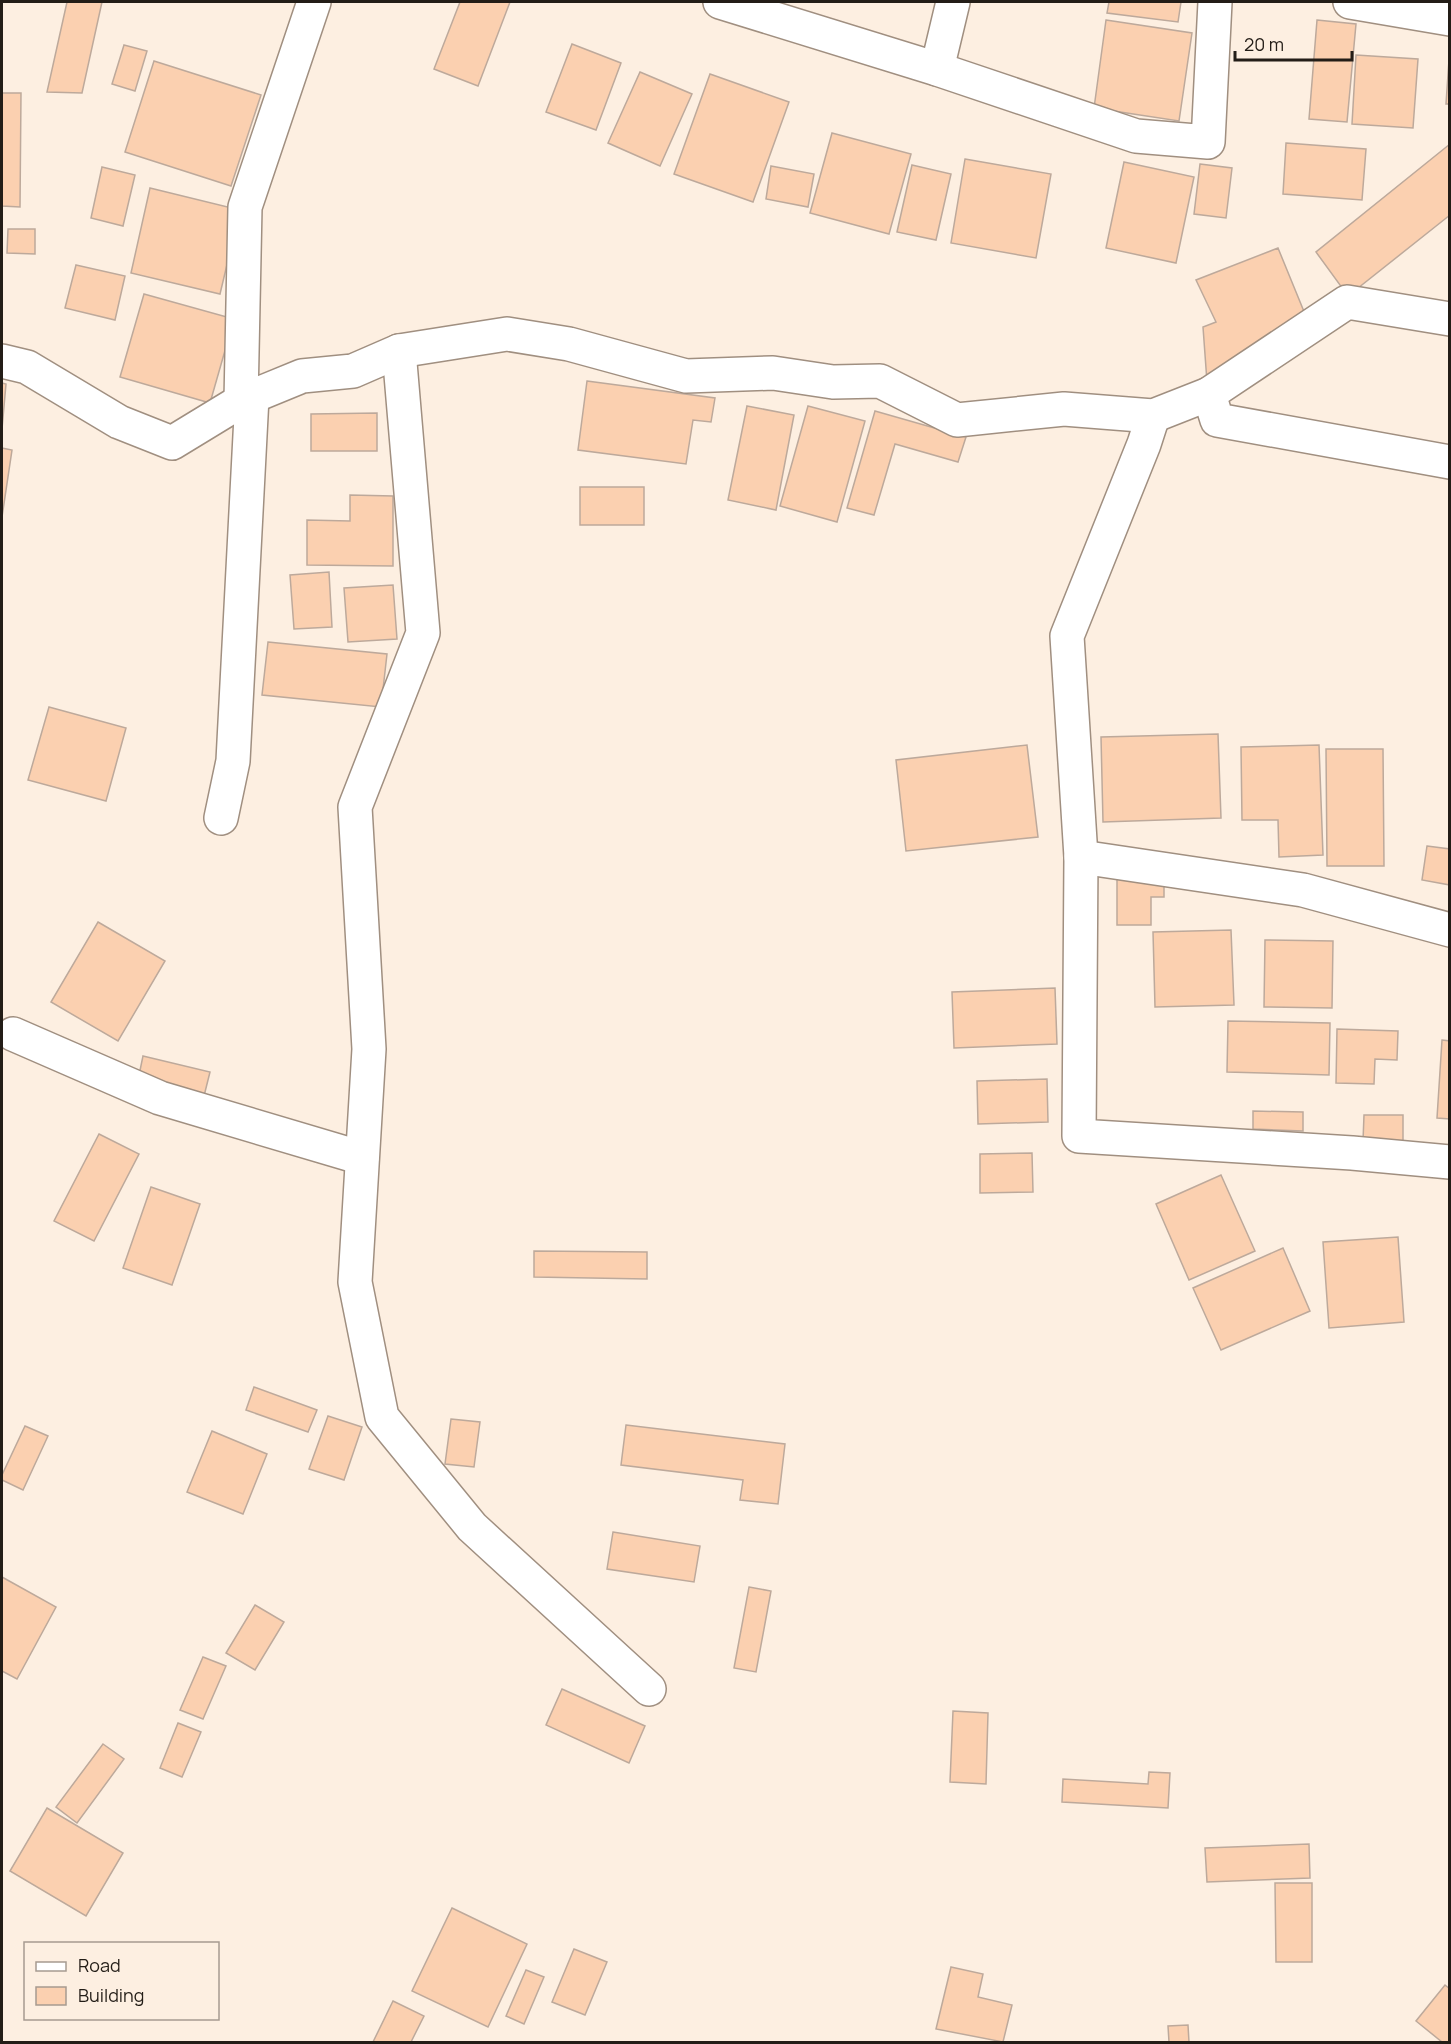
<svg xmlns="http://www.w3.org/2000/svg" width="1451" height="2044" font-family="Manrope,sans-serif">
<rect width="100%" height="100%" fill="#fdefe1"/>
<g fill="#fbd0b0" stroke="#bda99b" stroke-width="1.5">
<polygon points="67,2 102,2 82,93 47,92"/>
<polygon points="460,2 510,2 478,86 434,69"/>
<polygon points="1109,2 1181,2 1178,22 1107,13"/>
<polygon points="1106,20 1192,33 1179,121 1094,108"/>
<polygon points="1317,20 1356,24 1347,122 1309,119"/>
<polygon points="572,44 621,63 596,130 546,112"/>
<polygon points="124,45 147,51 135,91 112,84"/>
<polygon points="1450,45 1450,104 1446,104"/>
<polygon points="1356,55 1418,59 1413,128 1352,124"/>
<polygon points="154,61 261,95 231,186 125,152"/>
<polygon points="640,72 692,94 660,166 608,143"/>
<polygon points="710,74 789,102 753,202 674,174"/>
<polygon points="2,93 21,93 20,207 2,206"/>
<polygon points="832,133 911,154 889,234 810,213"/>
<polygon points="1286,143 1366,149 1362,200 1283,194"/>
<polygon points="1450,144 1450,215 1348,296 1316,252"/>
<polygon points="965,159 1051,174 1036,258 951,243"/>
<polygon points="1124,162 1194,177 1176,263 1106,248"/>
<polygon points="1200,164 1232,168 1226,218 1194,214"/>
<polygon points="912,165 951,174 936,240 897,232"/>
<polygon points="771,166 814,174 808,207 766,199"/>
<polygon points="102,167 135,175 123,226 91,218"/>
<polygon points="150,188 240,210 220,294 131,273"/>
<polygon points="8,229 35,229 35,254 7,253"/>
<polygon points="1278,248 1305,314 1207,382 1203,327 1216,322 1196,280"/>
<polygon points="76,265 125,276 115,320 65,308"/>
<polygon points="144,294 234,319 210,403 120,377"/>
<polygon points="587,381 715,398 711,422 693,420 686,464 578,450"/>
<polygon points="2,383 6,384 2,429"/>
<polygon points="747,406 794,415 776,510 728,500"/>
<polygon points="808,406 865,421 837,522 780,506"/>
<polygon points="875,411 966,437 958,462 895,444 874,515 847,508"/>
<polygon points="377,413 377,451 311,451 311,414"/>
<polygon points="2,448 12,450 2,517"/>
<rect x="580" y="487" width="64" height="38"/>
<polygon points="350,495 393,496 393,566 307,565 307,520 350,521"/>
<polygon points="329,572 332,627 294,629 290,575"/>
<polygon points="393,585 397,639 348,642 344,588"/>
<polygon points="268,642 387,654 381,707 262,695"/>
<polygon points="49,707 126,728 106,801 28,780"/>
<polygon points="1218,734 1221,818 1103,822 1101,737"/>
<polygon points="1027,745 1038,837 906,851 896,760"/>
<polygon points="1319,745 1323,855 1279,857 1278,820 1242,820 1241,747"/>
<polygon points="1326,749 1383,749 1384,866 1327,866"/>
<polygon points="1427,846 1450,849 1450,885 1422,880"/>
<polygon points="1117,879 1164,879 1164,897 1151,897 1151,925 1117,925"/>
<polygon points="98,922 165,961 118,1041 51,1002"/>
<polygon points="1231,930 1234,1005 1155,1007 1153,932"/>
<polygon points="1265,940 1333,941 1332,1008 1264,1007"/>
<polygon points="1055,988 1057,1044 954,1048 952,992"/>
<polygon points="1228,1021 1330,1023 1329,1075 1227,1072"/>
<polygon points="1337,1029 1398,1031 1397,1060 1375,1059 1374,1084 1336,1083"/>
<polygon points="1442,1040 1450,1041 1450,1119 1437,1118"/>
<polygon points="143,1056 210,1072 204,1096 138,1080"/>
<polygon points="1047,1079 1048,1122 978,1124 977,1081"/>
<polygon points="1253,1111 1303,1112 1303,1131 1253,1129"/>
<polygon points="1364,1115 1403,1115 1403,1142 1363,1141"/>
<polygon points="99,1134 139,1154 94,1241 54,1221"/>
<polygon points="1032,1153 1033,1192 980,1193 980,1154"/>
<polygon points="1221,1175 1255,1251 1189,1280 1156,1204"/>
<polygon points="151,1187 200,1204 172,1285 123,1268"/>
<polygon points="1398,1237 1404,1322 1329,1328 1323,1242"/>
<polygon points="1283,1248 1310,1311 1221,1350 1193,1288"/>
<polygon points="534,1251 647,1252 647,1279 534,1277"/>
<polygon points="254,1387 317,1410 308,1432 246,1410"/>
<polygon points="328,1416 362,1427 344,1480 309,1469"/>
<polygon points="451,1419 480,1422 474,1467 445,1464"/>
<polygon points="626,1425 785,1444 778,1504 740,1500 743,1480 621,1465"/>
<polygon points="25,1426 48,1436 23,1490 2,1480 2,1475"/>
<polygon points="212,1431 267,1454 243,1514 187,1492"/>
<polygon points="613,1532 700,1546 694,1582 607,1569"/>
<polygon points="2,1577 56,1607 17,1679 2,1671"/>
<polygon points="749,1587 771,1591 756,1672 734,1668"/>
<polygon points="255,1605 284,1622 255,1670 226,1653"/>
<polygon points="203,1657 226,1666 203,1719 180,1710"/>
<polygon points="562,1689 645,1726 629,1763 546,1725"/>
<polygon points="953,1711 988,1713 986,1784 950,1782"/>
<polygon points="178,1723 201,1732 182,1777 160,1768"/>
<polygon points="103,1744 124,1759 77,1823 56,1807"/>
<polygon points="1149,1772 1170,1773 1168,1808 1062,1802 1063,1779 1148,1784"/>
<polygon points="47,1808 123,1853 86,1916 10,1871"/>
<polygon points="1309,1844 1310,1878 1207,1882 1205,1848"/>
<polygon points="1275,1883 1312,1883 1312,1962 1276,1962"/>
<polygon points="452,1908 527,1944 488,2027 412,1991"/>
<polygon points="574,1949 607,1962 585,2015 552,2002"/>
<polygon points="951,1967 983,1974 978,1997 1012,2005 1003,2042 936,2029"/>
<polygon points="526,1970 544,1977 524,2024 506,2016"/>
<polygon points="1445,1985 1450,1989 1450,2042 1442,2042 1416,2021"/>
<polygon points="393,2001 424,2016 411,2042 373,2042"/>
<polygon points="1188,2025 1189,2042 1169,2042 1168,2026"/>
</g>
<g fill="none" stroke-linecap="round" stroke-linejoin="round">
<g stroke="#a08f80" stroke-width="36">
<g id="street">
<polyline points="720,2 937,69 1136,136 1208,142 1215,2"/>
<polyline points="1350,2 1450,19"/>
<polyline points="937,69 953,2"/>
<polyline points="399,351 423,633 355,807 369,1049 355,1282 382,1417 472,1527 649,1689"/>
<polyline points="2,361 27,367 119,422 172,443 241,401 302,376 353,371 399,351 507,334 569,344 686,376 773,373 833,382 880,381 957,420 1064,409 1153,416 1209,394 1347,302 1450,319"/>
<polyline points="1209,394 1217,420 1450,462"/>
<polyline points="241,401 245,207 314,2"/>
<polyline points="1153,416 1144,444 1067,636 1081,857 1079,1136 1352,1153 1450,1162"/>
<polyline points="221,818 233,761 252,397"/>
<polyline points="1081,857 1303,890 1450,930"/>
<polyline points="13,1034 160,1098 362,1158"/>
</g>
</g>
<use href="#street" stroke="#fff" stroke-width="33"/>
</g>
<rect width="1451" height="2044" fill="none" stroke="#231d17" stroke-width="6"/>
<rect x="24" y="1942" width="195" height="78" fill="#fdefe1" stroke="#a69b90" stroke-width="1.5"/>
<rect x="36" y="1962" width="30" height="9" fill="#ffffff" stroke="#a69b90" stroke-width="1.5"/>
<text x="78" y="1972" font-size="18" fill="#231d17">Road</text>
<rect x="36" y="1987" width="30" height="18" fill="#fbd0b0" stroke="#a69b90" stroke-width="1.5"/>
<text x="78" y="2002" font-size="18" fill="#231d17">Building</text>
<path d="M1235 51v9h117v-9" fill="none" stroke="#231d17" stroke-width="3"/>
<text x="1244" y="51" font-size="18" fill="#231d17" stroke="#fdefe1" stroke-width="4.5" paint-order="stroke">20 m</text>
</svg>
